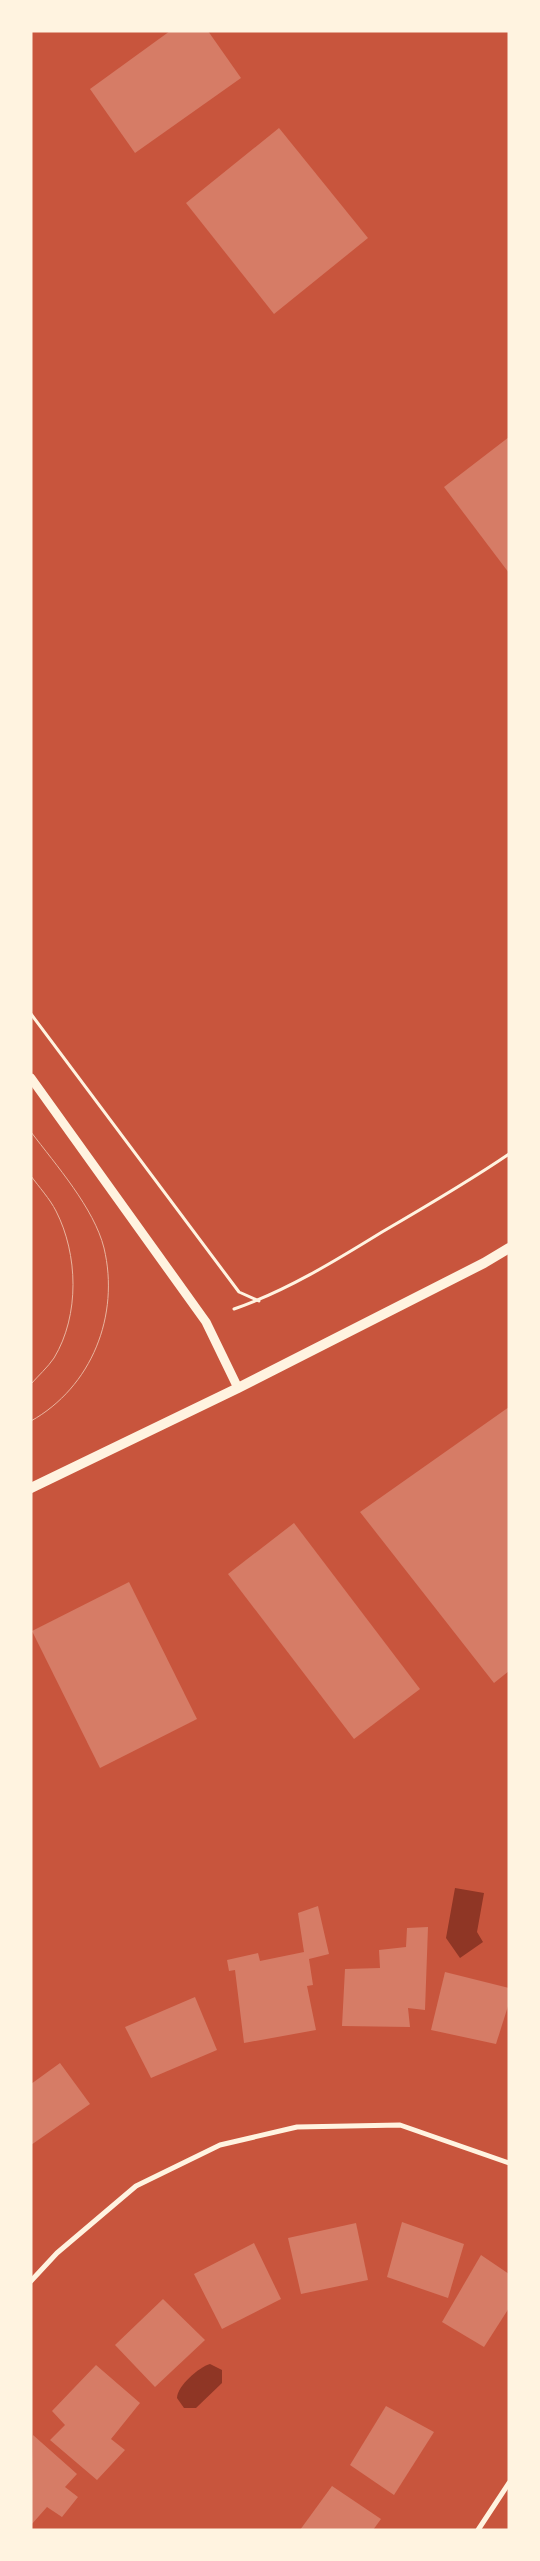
<svg xmlns="http://www.w3.org/2000/svg" width="540" height="2561" font-family="Jost,sans-serif">
<rect width="100%" height="100%" fill="#c8553d"/>
<g fill="#8f3625">
<polygon points="455,1888 484,1893 477,1932 483,1942 460,1958 446,1938"/>
<path d="M210 2364 222 2370V2383L196 2408H184L177 2398C177 2386 199 2367 210 2364Z"/>
</g>
<g fill="#d67c66">
<polygon points="170,31 208,31 241,78 135,153 90,89"/>
<polygon points="279,128 368,238 274,314 186,203"/>
<polygon points="509,437 509,573 444,487"/>
<polygon points="509,1407 509,1671 494,1683 360,1512"/>
<polygon points="294,1523 420,1689 354,1739 228,1574"/>
<polygon points="129,1582 197,1719 100,1768 32,1631"/>
<polygon points="318,1906 329,1954 309,1959 313,1985 307,1986 316,2030 244,2043 235,1970 229,1971 227,1960 258,1953 260,1961 304,1952 298,1913"/>
<polygon points="428,1927 425,2010 408,2008 410,2027 342,2026 345,1969 380,1968 379,1950 406,1947 407,1928"/>
<polygon points="445,1972 509,1988 509,2003 496,2044 431,2030"/>
<polygon points="195,1997 217,2050 151,2078 125,2027"/>
<polygon points="60,2063 90,2104 31,2145 31,2084"/>
<polygon points="402,2222 464,2244 448,2298 387,2277"/>
<polygon points="356,2223 368,2280 301,2294 288,2238"/>
<polygon points="254,2243 281,2299 222,2329 194,2274"/>
<polygon points="481,2255 509,2274 509,2308 484,2347 442,2322"/>
<polygon points="163,2299 205,2340 155,2387 115,2345"/>
<polygon points="96,2365 140,2403 111,2439 125,2450 97,2480 50,2440 65,2425 52,2411"/>
<polygon points="386,2406 434,2432 394,2495 350,2465"/>
<polygon points="33,2435 77,2474 65,2487 78,2497 62,2517 47,2507 31,2525"/>
<polygon points="332,2486 381,2519 373,2530 300,2530"/>
</g>
<g fill="none" stroke-linecap="round" stroke-linejoin="round">
<g stroke="#fff3e0" stroke-width="3">
<polyline points="31,1014 239,1292 259,1301"/>
<path d="M234 1309C286 1291 335 1261 382 1232 425 1207 468 1182 509 1154"/>
</g>
<g stroke="#fff3e0" stroke-width="5">
<polyline points="31,2281 57,2253 136,2186 220,2145 297,2127 400,2125 509,2163"/>
<polyline points="478,2530 509,2483"/>
</g>
<polyline stroke="#fff3e0" stroke-width="9" points="31,1078 206,1322 238,1388"/>
<polyline stroke="#fff3e0" stroke-width="10" points="31,1488 238,1388 484,1263 509,1248"/>
<g stroke="#e9b49f" stroke-width="1">
<path d="M31 1132C56 1165 94 1208 104 1248 120 1315 92 1387 31 1421"/>
<path d="M31 1176C39 1187 50 1199 56 1211 78 1254 80 1315 54 1358 48 1367 38 1376 31 1384"/>
</g>
</g>
<rect width="540" height="2561" fill="none" stroke="#fff3e0" stroke-width="65"/>
</svg>
